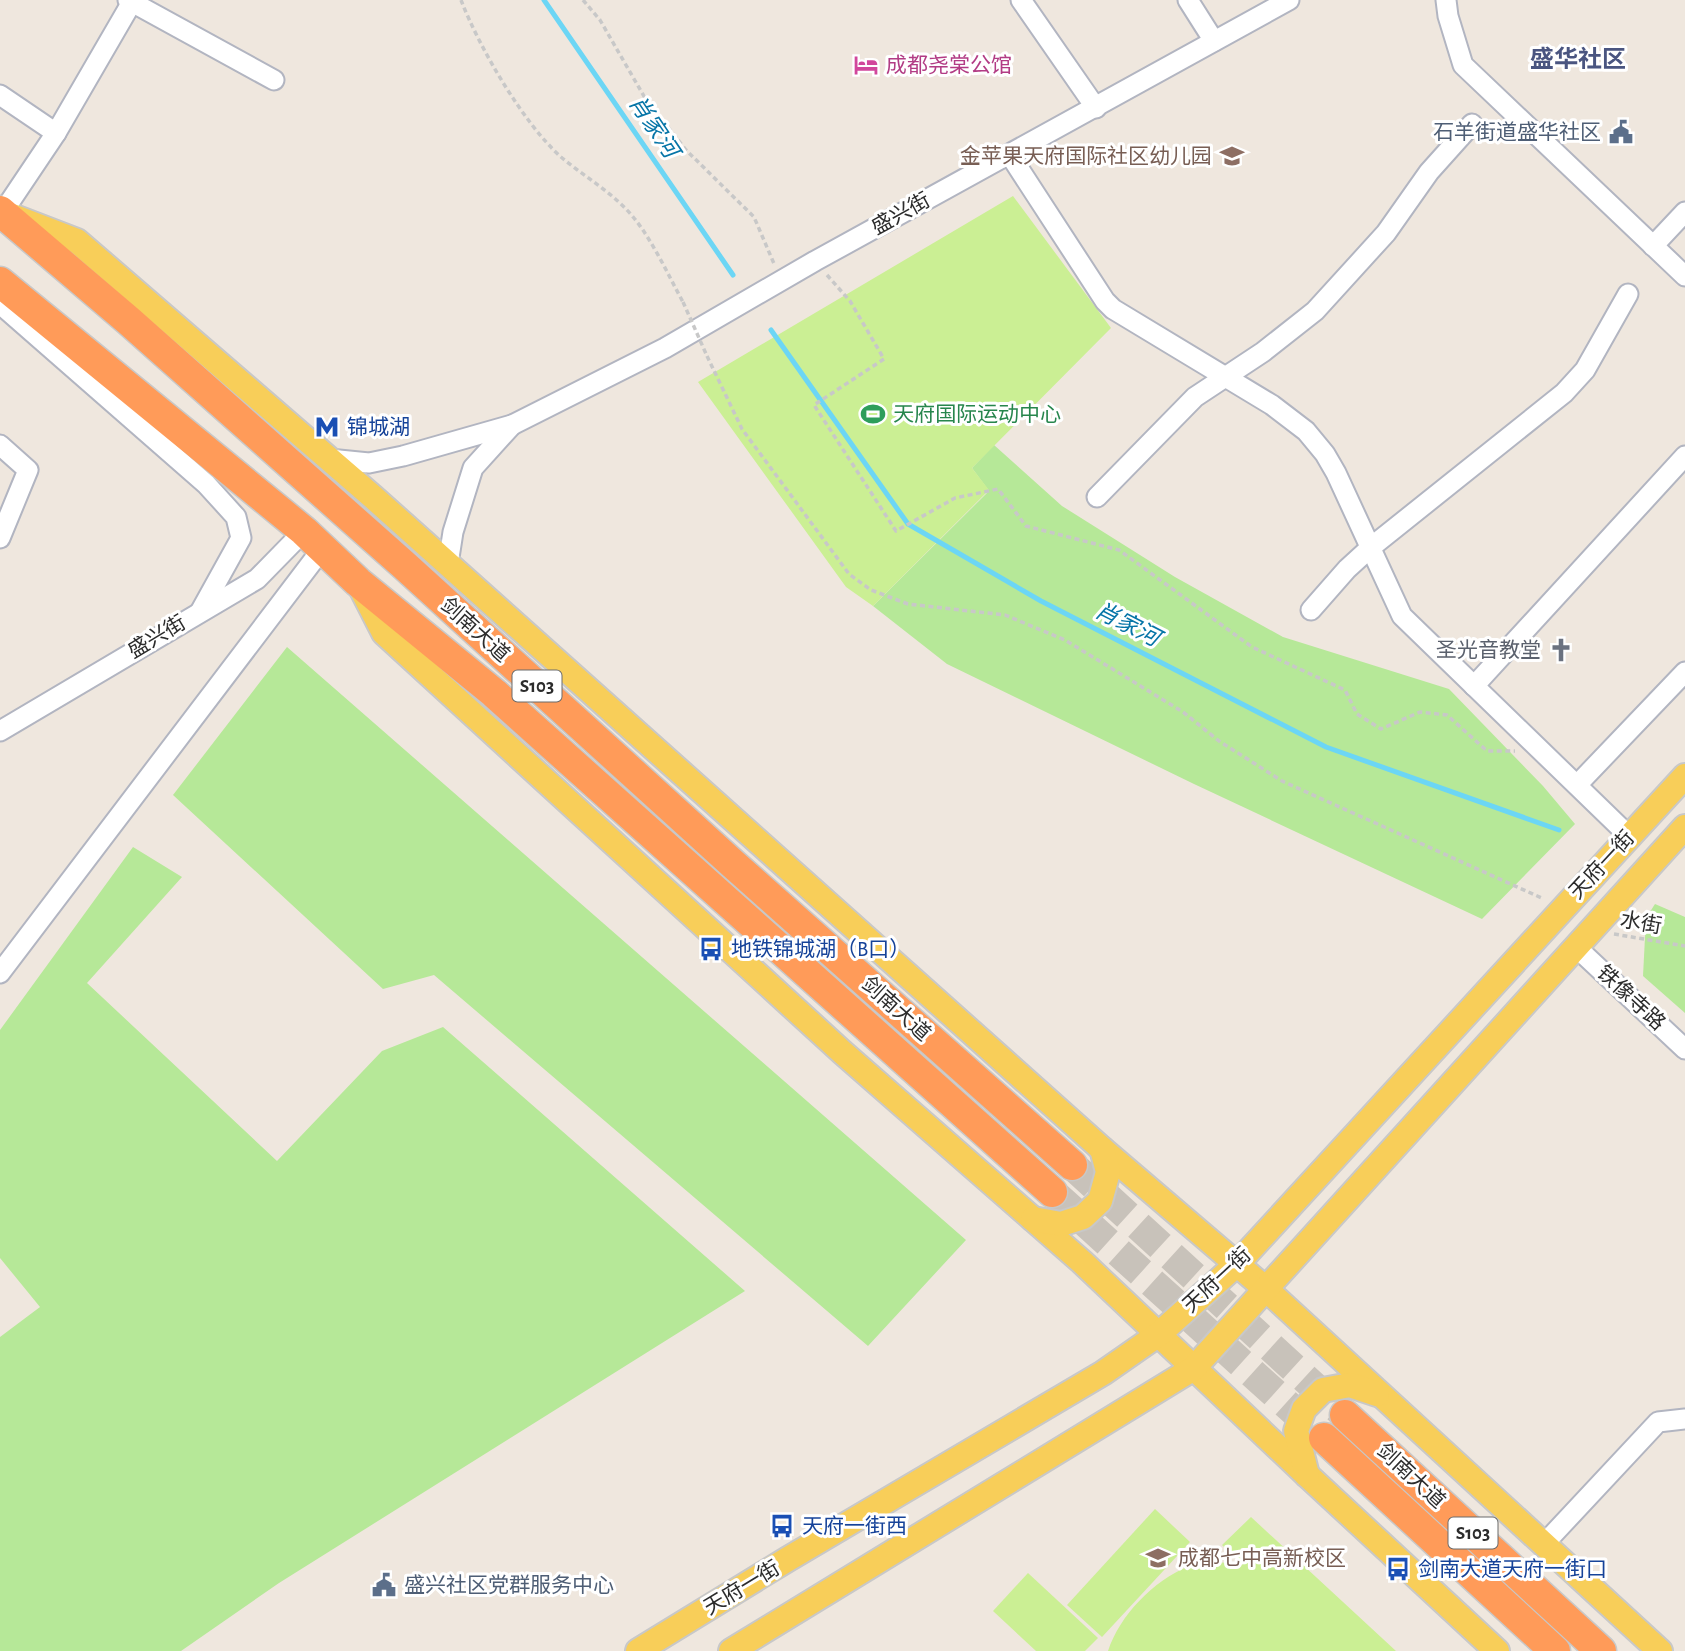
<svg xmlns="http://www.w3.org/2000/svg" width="1685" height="1651" font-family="'Alegreya Sans','Noto Sans SC',sans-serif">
<rect width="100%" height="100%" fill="#efe7de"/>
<g fill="#b6e898">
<polygon points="994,445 1062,506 1175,577 1283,637 1449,689 1543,786 1575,824 1482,919 1194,784 947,664 873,606 989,491 972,468"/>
<polygon points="287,647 966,1240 868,1346 434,975 383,989 173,795"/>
<polygon points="133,847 182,877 87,983 277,1161 382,1051 443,1027 745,1291 279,1583 181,1651 0,1651 0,1337 40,1307 0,1258 0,1030"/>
<polygon points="1655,904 1685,917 1685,1013 1643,976 1646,918"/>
</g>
<g fill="#cbef94">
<polygon points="1013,196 1111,328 972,468 989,490 873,606 846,587 698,382"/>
<polygon points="1155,1509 1190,1542 1102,1637 1067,1605"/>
<path d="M1251 1517 1396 1651H1108C1120 1615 1153 1581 1189 1566 1206 1559 1225 1563 1243 1565L1222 1545Z"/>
<polygon points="1028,1573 1098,1638 1085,1651 1036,1651 993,1611"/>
</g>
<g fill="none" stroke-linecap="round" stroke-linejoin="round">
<g stroke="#6cd6f5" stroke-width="5">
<polyline points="544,0 733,275"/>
<polyline points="771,330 908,524 1041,601 1326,747 1559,830"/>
</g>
<g stroke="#c8c2ba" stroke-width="30" stroke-dasharray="30 15" stroke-linecap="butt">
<polyline points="1072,1165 1345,1415"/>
<polyline points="1052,1192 1324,1438"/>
</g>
<g stroke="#b2b5c1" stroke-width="23">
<g id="minor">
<polyline points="128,0 274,80"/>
<polyline points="1021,0 1096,108"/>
<polyline points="1188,0 1214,41"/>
<polyline points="1446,0 1448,16 1463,65 1685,276"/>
<polyline points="0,95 56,133"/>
<polyline points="1010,155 1105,301 1113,309 1272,405 1306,431 1325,454 1336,473 1402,616 1629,836"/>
<polyline points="3,212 56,133 132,2"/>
<polyline points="1653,246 1685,212"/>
<polyline points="0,304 206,484 236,517 241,538 200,612"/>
<polyline points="0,445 28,470 0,538"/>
<polyline points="329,459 369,463 403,456 512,425 665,348 815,261 1289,0"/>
<polyline points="1097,497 1195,397 1263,352 1315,311 1386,233 1429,172 1472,124"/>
<polyline points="448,564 453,532 473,468 512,425"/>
<polyline points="1311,610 1347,569 1370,548 1564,393 1585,370 1628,294"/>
<polyline points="1474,686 1685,456"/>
<polyline points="0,731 257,579 304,531"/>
<polyline points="1577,785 1685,672"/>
<polyline points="1576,947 1685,1049"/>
<polyline points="0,973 322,549"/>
<polyline points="1544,1544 1658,1422 1685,1419"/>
</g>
</g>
<g stroke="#c8c8c8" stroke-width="28">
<g id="major">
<polyline points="12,216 77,241 373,497 1102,1149 1267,1290 1660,1651"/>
<polyline points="360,586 384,633 842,1052 1082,1262 1307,1475 1497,1651"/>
<polyline points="1033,1219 1061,1224 1083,1217 1100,1201 1108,1172 1102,1149"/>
<polyline points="1307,1475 1296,1431 1304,1409 1323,1390 1350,1385 1377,1394"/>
<polyline points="638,1651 788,1559 1103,1373 1159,1334 1237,1264 1685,776"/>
<polyline points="731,1651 1194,1368 1685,827"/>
</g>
</g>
<g stroke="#c8c8c8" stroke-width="33">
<g id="highway">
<polyline points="0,211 129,321 405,566 733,864 1072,1165"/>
<polyline points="0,282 304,531 358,582 494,693 1052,1192"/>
<polyline points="1345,1415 1601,1651"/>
<polyline points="1324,1438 1555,1651"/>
</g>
</g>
<g stroke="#c8c8c8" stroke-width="3.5" stroke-dasharray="5 3.5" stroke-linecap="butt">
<path d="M461 0C479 47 523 123 561 157 581 174 605 188 624 207 648 230 667 273 683 302"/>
<polyline points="583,0 600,20 645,98 686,150 754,217 775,266"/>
<polyline points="827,275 850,301 884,359 814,405 896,531 955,498 998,489 1026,526 1119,550 1252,647 1345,690 1357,714 1381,729 1420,712 1447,715 1487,751 1515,751"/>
<polyline points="707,356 742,429 849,574 871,590 908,604 1005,615 1065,640 1183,712 1219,741 1282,781 1544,899"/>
<polyline points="1614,934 1685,946"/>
</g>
<use href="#minor" stroke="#fff" stroke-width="19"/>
<use href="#major" stroke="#f8ce59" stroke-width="24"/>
<use href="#highway" stroke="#ff9b59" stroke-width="30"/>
<polyline stroke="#c8c8c8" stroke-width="3.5" stroke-dasharray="5 3.5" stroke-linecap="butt" points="683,302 707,356"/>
</g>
<defs>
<g id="hotel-bare" transform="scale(1.89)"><path d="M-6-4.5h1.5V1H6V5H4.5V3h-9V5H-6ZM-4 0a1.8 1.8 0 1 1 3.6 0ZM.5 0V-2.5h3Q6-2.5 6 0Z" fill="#d1479c" stroke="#fff" stroke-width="2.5" paint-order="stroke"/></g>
<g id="civic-bare" transform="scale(1.89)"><path d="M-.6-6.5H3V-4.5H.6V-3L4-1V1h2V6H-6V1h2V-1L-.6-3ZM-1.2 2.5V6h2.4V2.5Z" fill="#5c6f8a" stroke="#fff" stroke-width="2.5" paint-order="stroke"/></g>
<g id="school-bare" transform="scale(1.89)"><path d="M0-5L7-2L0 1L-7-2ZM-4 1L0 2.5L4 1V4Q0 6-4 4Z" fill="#8d6e63" stroke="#fff" stroke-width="2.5" paint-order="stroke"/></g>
<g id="stadium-bare" transform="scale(1.89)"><path d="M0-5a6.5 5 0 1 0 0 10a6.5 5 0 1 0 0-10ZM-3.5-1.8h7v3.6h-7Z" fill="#2e9e5b" stroke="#fff" stroke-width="2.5" paint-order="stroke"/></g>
<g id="metro-bare" transform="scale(1.89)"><path d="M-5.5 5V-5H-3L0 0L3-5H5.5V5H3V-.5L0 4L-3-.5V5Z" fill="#1a4fb4" stroke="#fff" stroke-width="2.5" paint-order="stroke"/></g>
<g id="church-bare" transform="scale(1.89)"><path d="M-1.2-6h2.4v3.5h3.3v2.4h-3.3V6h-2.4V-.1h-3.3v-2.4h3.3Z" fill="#6b7280" stroke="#fff" stroke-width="2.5" paint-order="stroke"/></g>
<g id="bus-bare" transform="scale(1.89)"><path d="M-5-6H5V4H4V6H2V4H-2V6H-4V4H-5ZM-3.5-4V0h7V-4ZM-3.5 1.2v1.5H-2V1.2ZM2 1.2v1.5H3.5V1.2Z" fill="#1a4fb4" stroke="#fff" stroke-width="2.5" paint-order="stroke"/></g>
</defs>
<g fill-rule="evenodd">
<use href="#hotel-bare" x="866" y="65"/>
<use href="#civic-bare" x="1621" y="132"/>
<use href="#school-bare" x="1232" y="156"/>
<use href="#stadium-bare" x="873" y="414"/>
<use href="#metro-bare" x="327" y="427"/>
<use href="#church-bare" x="1561" y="650"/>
<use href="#bus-bare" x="711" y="949"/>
<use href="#bus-bare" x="782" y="1526"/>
<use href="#school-bare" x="1158" y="1558"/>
<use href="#bus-bare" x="1398" y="1569"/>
<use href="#civic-bare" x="384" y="1585"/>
</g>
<g text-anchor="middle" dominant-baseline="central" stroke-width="6" stroke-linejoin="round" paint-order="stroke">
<g fill="#fff" stroke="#6b6b6b" stroke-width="2">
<rect x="512.5" y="670.5" width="49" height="31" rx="5"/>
<rect x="1448.5" y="1517.5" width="49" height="31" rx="5"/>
</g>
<g font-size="19" font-weight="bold" fill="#2c2c2c">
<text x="537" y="686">S103</text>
<text x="1473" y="1533">S103</text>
</g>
<g font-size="21" fill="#b23c85" stroke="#fff" text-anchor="start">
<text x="886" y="65">成都尧棠公馆</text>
</g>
<g font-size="21" fill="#4e5e75" stroke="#fff" text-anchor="end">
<text x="1601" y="132">石羊街道盛华社区</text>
<text x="404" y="1585" text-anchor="start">盛兴社区党群服务中心</text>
</g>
<g font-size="21" fill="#785e54" stroke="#fff" text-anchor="end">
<text x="1212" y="156">金苹果天府国际社区幼儿园</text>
<text x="1178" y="1558" text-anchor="start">成都七中高新校区</text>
</g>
<g font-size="21" fill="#2c2c2c" stroke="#fff">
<text transform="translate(901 214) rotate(-29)">盛兴街</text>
<text transform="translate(475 630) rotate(42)">剑南大道</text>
<text transform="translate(157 637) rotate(-31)">盛兴街</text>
<text transform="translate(1602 865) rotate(-47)">天府一街</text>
<text transform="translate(1641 923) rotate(10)">水街</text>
<text transform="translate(1631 998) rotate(43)">铁像寺路</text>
<text transform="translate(896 1009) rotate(42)">剑南大道</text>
<text transform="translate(1217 1280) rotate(-43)">天府一街</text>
<text transform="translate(1411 1476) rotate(43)">剑南大道</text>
<text transform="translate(742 1588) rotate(-31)">天府一街</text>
</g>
<g font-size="21" fill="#27864d" stroke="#fff" text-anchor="start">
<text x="893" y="414">天府国际运动中心</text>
</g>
<g font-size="21" fill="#164399" stroke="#fff" text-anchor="start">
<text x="347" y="427">锦城湖</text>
<text x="731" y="949">地铁锦城湖（B口）</text>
<text x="802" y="1526">天府一街西</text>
<text x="1418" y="1569">剑南大道天府一街口</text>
</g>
<g font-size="21" fill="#5b616d" stroke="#fff" text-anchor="end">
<text x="1541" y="650">圣光音教堂</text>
</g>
<g font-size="23" font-style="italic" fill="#0675a7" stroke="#fff">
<text transform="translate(653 127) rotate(56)">肖家河</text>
<text transform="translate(1127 625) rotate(27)">肖家河</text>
</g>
<g font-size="24" font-weight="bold" fill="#4a5580" stroke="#fff">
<text x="1578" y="60">盛华社区</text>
</g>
</g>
</svg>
